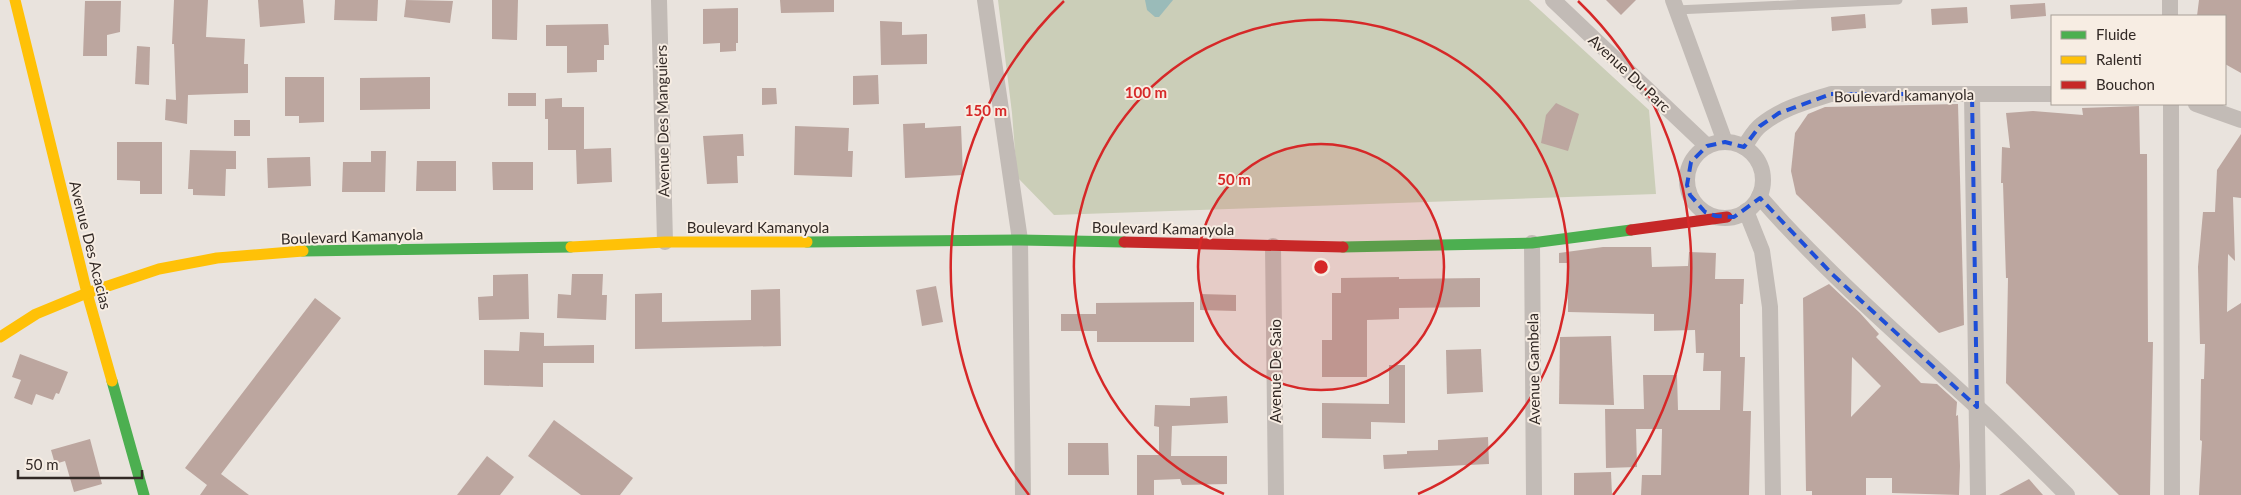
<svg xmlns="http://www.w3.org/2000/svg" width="2241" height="495" font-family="Lato,sans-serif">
<rect width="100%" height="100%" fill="#e9e3dd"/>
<polygon fill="#cbceb8" points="998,0 1529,0 1649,110 1656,194 1054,215 1017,177 1012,113"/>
<polygon fill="#9abbb9" points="1145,0 1173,0 1159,17 1155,17 1147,10"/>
<g fill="#bca69f" fill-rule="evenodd">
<polygon points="174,0 208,0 206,37 245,39 244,64 248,64 248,93 188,95 187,124 165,120 166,99 176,100 174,44 172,44"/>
<polygon points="258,0 303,0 305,23 260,27"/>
<polygon points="335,0 378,0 377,21 334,20"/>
<polygon points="406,0 453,1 450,23 404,17"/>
<polygon points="492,0 518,0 517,40 492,39"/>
<polygon points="780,0 834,0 834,12 781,13"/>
<polygon points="1606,0 1636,0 1621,15"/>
<polygon points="2199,0 2241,0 2241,73 2225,64 2225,16 2197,16"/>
<polygon points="85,1 121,1 120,32 107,35 107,56 83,56"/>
<polygon points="2045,3 2046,16 2011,19 2010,5"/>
<polygon points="1967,7 1968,23 1932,25 1931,9"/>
<polygon points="738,8 738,43 736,43 736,51 720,52 720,43 703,44 703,9"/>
<polygon points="1865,14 1866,28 1832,31 1831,17"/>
<polygon points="880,21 902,22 902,35 927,34 927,64 881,65"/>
<polygon points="608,24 609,45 604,45 604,60 597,60 597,72 567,73 567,46 546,46 546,25"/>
<polygon points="137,46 150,47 149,85 135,84"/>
<polygon points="878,75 879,104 853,105 853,76"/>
<polygon points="285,77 324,77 324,122 299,123 299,116 285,116"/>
<polygon points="430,77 430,109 360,110 360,78"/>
<polygon points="762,88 776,88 777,104 762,105"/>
<rect x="508" y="93" width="28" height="13"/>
<polygon points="562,98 562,107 584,107 584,149 611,148 612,182 577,184 576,150 548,150 548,119 545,119 545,99"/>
<polygon points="1556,103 1579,114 1568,151 1541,143 1546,115"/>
<polygon points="1958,104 1964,325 1939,333 1796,194 1791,171 1795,133 1808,114 1825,107"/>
<polygon points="2139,106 2140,154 2147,154 2148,342 2153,342 2150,495 2119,495 2006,383 2008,278 2006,278 2003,183 2001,183 2002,147 2010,148 2006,113 2033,111 2083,115 2082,108"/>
<rect x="234" y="120" width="16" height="16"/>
<polygon points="925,123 925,128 961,126 963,175 905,178 903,124"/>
<polygon points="795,126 849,128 848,151 853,151 852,177 794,175"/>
<polygon points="743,134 744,156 737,156 738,183 707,184 703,136"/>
<polygon points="2241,134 2241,198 2233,197 2235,261 2228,254 2227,312 2241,303 2241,495 2199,495 2202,441 2200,440 2201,379 2204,379 2205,344 2200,344 2198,267 2203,212 2215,212 2217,170"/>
<polygon points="117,142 162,142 162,194 140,194 140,181 117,180"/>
<polygon points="190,150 236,151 236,169 226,169 225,196 193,195 193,189 188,189"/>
<polygon points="371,151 386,151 385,192 342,192 343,162 371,162"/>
<polygon points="310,157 311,186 268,188 267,158"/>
<polygon points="417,161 456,161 456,191 416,191"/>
<polygon points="492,162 533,162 533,190 493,190"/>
<polygon points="1603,247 1651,247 1652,267 1688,266 1689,252 1716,253 1715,279 1744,279 1743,304 1740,304 1740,357 1745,357 1743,411 1751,411 1749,495 1641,495 1642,475 1661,475 1662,429 1636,429 1637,467 1606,468 1605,409 1644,409 1643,375 1677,375 1678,410 1720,410 1721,371 1703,371 1704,353 1696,353 1695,330 1654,331 1654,314 1568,312 1568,263 1559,263 1559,253"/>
<polygon points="528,274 529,319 479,320 478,297 493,296 493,275"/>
<polygon points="572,274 603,274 602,295 607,295 606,320 557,318 558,294 571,295"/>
<polygon points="1399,277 1399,279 1480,278 1480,307 1399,308 1399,319 1367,320 1367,377 1322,377 1322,340 1332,340 1332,293 1341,293 1341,278"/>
<path d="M1829 284 1860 313 1879 334 1876 337 1921 383 1937 384 1957 402 1956 416 1958 415 1960 466 1959 495 1892 493V478H1866V495H1812V491H1806L1803 298ZM1852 357 1881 386 1851 417Z"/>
<polygon points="936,286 943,322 922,326 916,290"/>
<polygon points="780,289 781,346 635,349 635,294 662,293 662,322 751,320 751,290"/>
<polygon points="1200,294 1236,295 1236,311 1200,310"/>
<polygon points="315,298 341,318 221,474 249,495 200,495 207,485 185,468"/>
<polygon points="1194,302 1194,342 1097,342 1097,331 1061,331 1061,314 1096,314 1096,303"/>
<polygon points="520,332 544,333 544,346 594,345 594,363 543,363 543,387 484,385 484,350 519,351"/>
<polygon points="1611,336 1614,405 1559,404 1560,337"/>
<polygon points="1481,349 1483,392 1447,394 1446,350"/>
<polygon points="20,354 68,372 59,394 56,393 53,400 36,394 32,405 14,398 21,380 12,377"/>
<polygon points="1389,365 1405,365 1405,423 1371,422 1371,439 1322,438 1322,403 1389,404"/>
<polygon points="1227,396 1228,423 1172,426 1171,456 1227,456 1227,484 1182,485 1180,479 1154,480 1154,495 1137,495 1137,455 1159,455 1159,427 1154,426 1155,405 1190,406 1190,398"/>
<polygon points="554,420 633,478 620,495 581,495 528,456"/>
<polygon points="1488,437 1489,464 1384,469 1383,455 1407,454 1407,451 1438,450 1438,440"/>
<polygon points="90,439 102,484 74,492 65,461 55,464 51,450"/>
<polygon points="1068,443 1108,443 1109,475 1068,475"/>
<polygon points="487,456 514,477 500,495 457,495"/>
<polygon points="1611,472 1612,495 1574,495 1574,473"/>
<polygon points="2029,479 2043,495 1999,495"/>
</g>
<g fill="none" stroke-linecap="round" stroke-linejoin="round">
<polyline stroke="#c2bbb6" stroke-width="9" points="1676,10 1898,0"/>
<g stroke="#c2bbb6" stroke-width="16">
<polyline points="659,0 665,242"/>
<polyline points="985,0 1020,240 1023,495"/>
<polyline points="1553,0 1707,146"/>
<polyline points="1673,0 1725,142"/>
<polyline points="2170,0 2170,16"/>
<polyline points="1972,94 1978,495"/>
<polyline points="2171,104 2172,495"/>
<polyline points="2196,104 2241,120"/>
<circle cx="1725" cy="180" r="38"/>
<path d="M1744 147C1749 140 1754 130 1761 125 1782 108 1806 102 1831 94H2052"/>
<path d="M1759 196C1825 272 1901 337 1975 405 2007 434 2037 465 2067 495"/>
<polyline points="1746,211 1762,251 1770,307 1773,495"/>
<polyline points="1532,243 1534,495"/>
<polyline points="1273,246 1276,495"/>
</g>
<g stroke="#4caf50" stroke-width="11">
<polyline points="807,242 1020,240 1124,242"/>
<polyline points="1343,247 1532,243 1631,230"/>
<polyline points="303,251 571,247"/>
<polyline points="112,381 144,495"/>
</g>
<g stroke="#ffc107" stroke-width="11">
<polyline points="15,0 87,293 112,381"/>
<polyline points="571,247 665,242 807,242"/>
<polyline points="0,337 36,314 87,293 159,269 217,258 303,251"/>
</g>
<g stroke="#c62828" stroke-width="11">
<polyline points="1631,230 1727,217"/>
<polyline points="1124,242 1343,247"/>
</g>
</g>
<path fill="none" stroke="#1d4ed8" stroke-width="4" stroke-dasharray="10 6" stroke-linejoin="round" d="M1831 94H1972L1977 407 1832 274 1760 198 1734 217 1716 216 1705 212 1690 195 1687 185 1691 162 1707 146 1725 142 1744 147 1760 126 1779 113Z"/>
<circle cx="1321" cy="267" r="123" fill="#d62828" fill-opacity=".12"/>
<g fill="none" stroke="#d62828" stroke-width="2.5">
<circle cx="1321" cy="267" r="123"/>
<path d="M1224 494A247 247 0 1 1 1418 494"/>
<path d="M1029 495A370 370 0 0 1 1064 1M1578 1A370 370 0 0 1 1613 495"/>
</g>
<g text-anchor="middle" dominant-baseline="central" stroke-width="4" stroke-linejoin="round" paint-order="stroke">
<g font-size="15" fill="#322925" stroke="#f7ede3">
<text transform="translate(1630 73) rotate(43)">Avenue Du Parc</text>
<text transform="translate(1904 95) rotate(-1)">Boulevard kamanyola</text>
<text transform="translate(662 121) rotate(-91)">Avenue Des Manguiers</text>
<text x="758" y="227">Boulevard Kamanyola</text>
<text transform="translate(1163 228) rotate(1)">Boulevard Kamanyola</text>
<text transform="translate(352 236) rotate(-2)">Boulevard Kamanyola</text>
<text transform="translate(91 245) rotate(76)">Avenue Des Acacias</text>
<text transform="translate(1533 369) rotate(-91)">Avenue Gambela</text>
<text transform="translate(1275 371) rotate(-90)">Avenue De Saio</text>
</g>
</g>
<circle cx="1321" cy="267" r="8" fill="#d62828" stroke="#f7ede3" stroke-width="2.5"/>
<g font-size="15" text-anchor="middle" font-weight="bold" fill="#d62828" stroke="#f7ede3" stroke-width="4" stroke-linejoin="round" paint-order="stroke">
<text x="1146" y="98">100 m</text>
<text x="986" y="116">150 m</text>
<text x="1234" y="185">50 m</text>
</g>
<rect x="2051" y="15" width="175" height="90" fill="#f7ede3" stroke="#a89f97"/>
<rect x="2061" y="31" width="25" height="8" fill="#4caf50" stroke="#a89f97"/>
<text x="2096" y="40" font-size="15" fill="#322925">Fluide</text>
<rect x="2061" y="56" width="25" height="8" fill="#ffc107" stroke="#a89f97"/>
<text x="2096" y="65" font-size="15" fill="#322925">Ralenti</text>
<rect x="2061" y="81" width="25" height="8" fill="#c62828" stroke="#a89f97"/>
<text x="2096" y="90" font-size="15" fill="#322925">Bouchon</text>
<path d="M18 470v8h124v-8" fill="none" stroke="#322925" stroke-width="2.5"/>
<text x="25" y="470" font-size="15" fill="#322925" stroke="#f7ede3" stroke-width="4" paint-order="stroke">50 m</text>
</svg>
